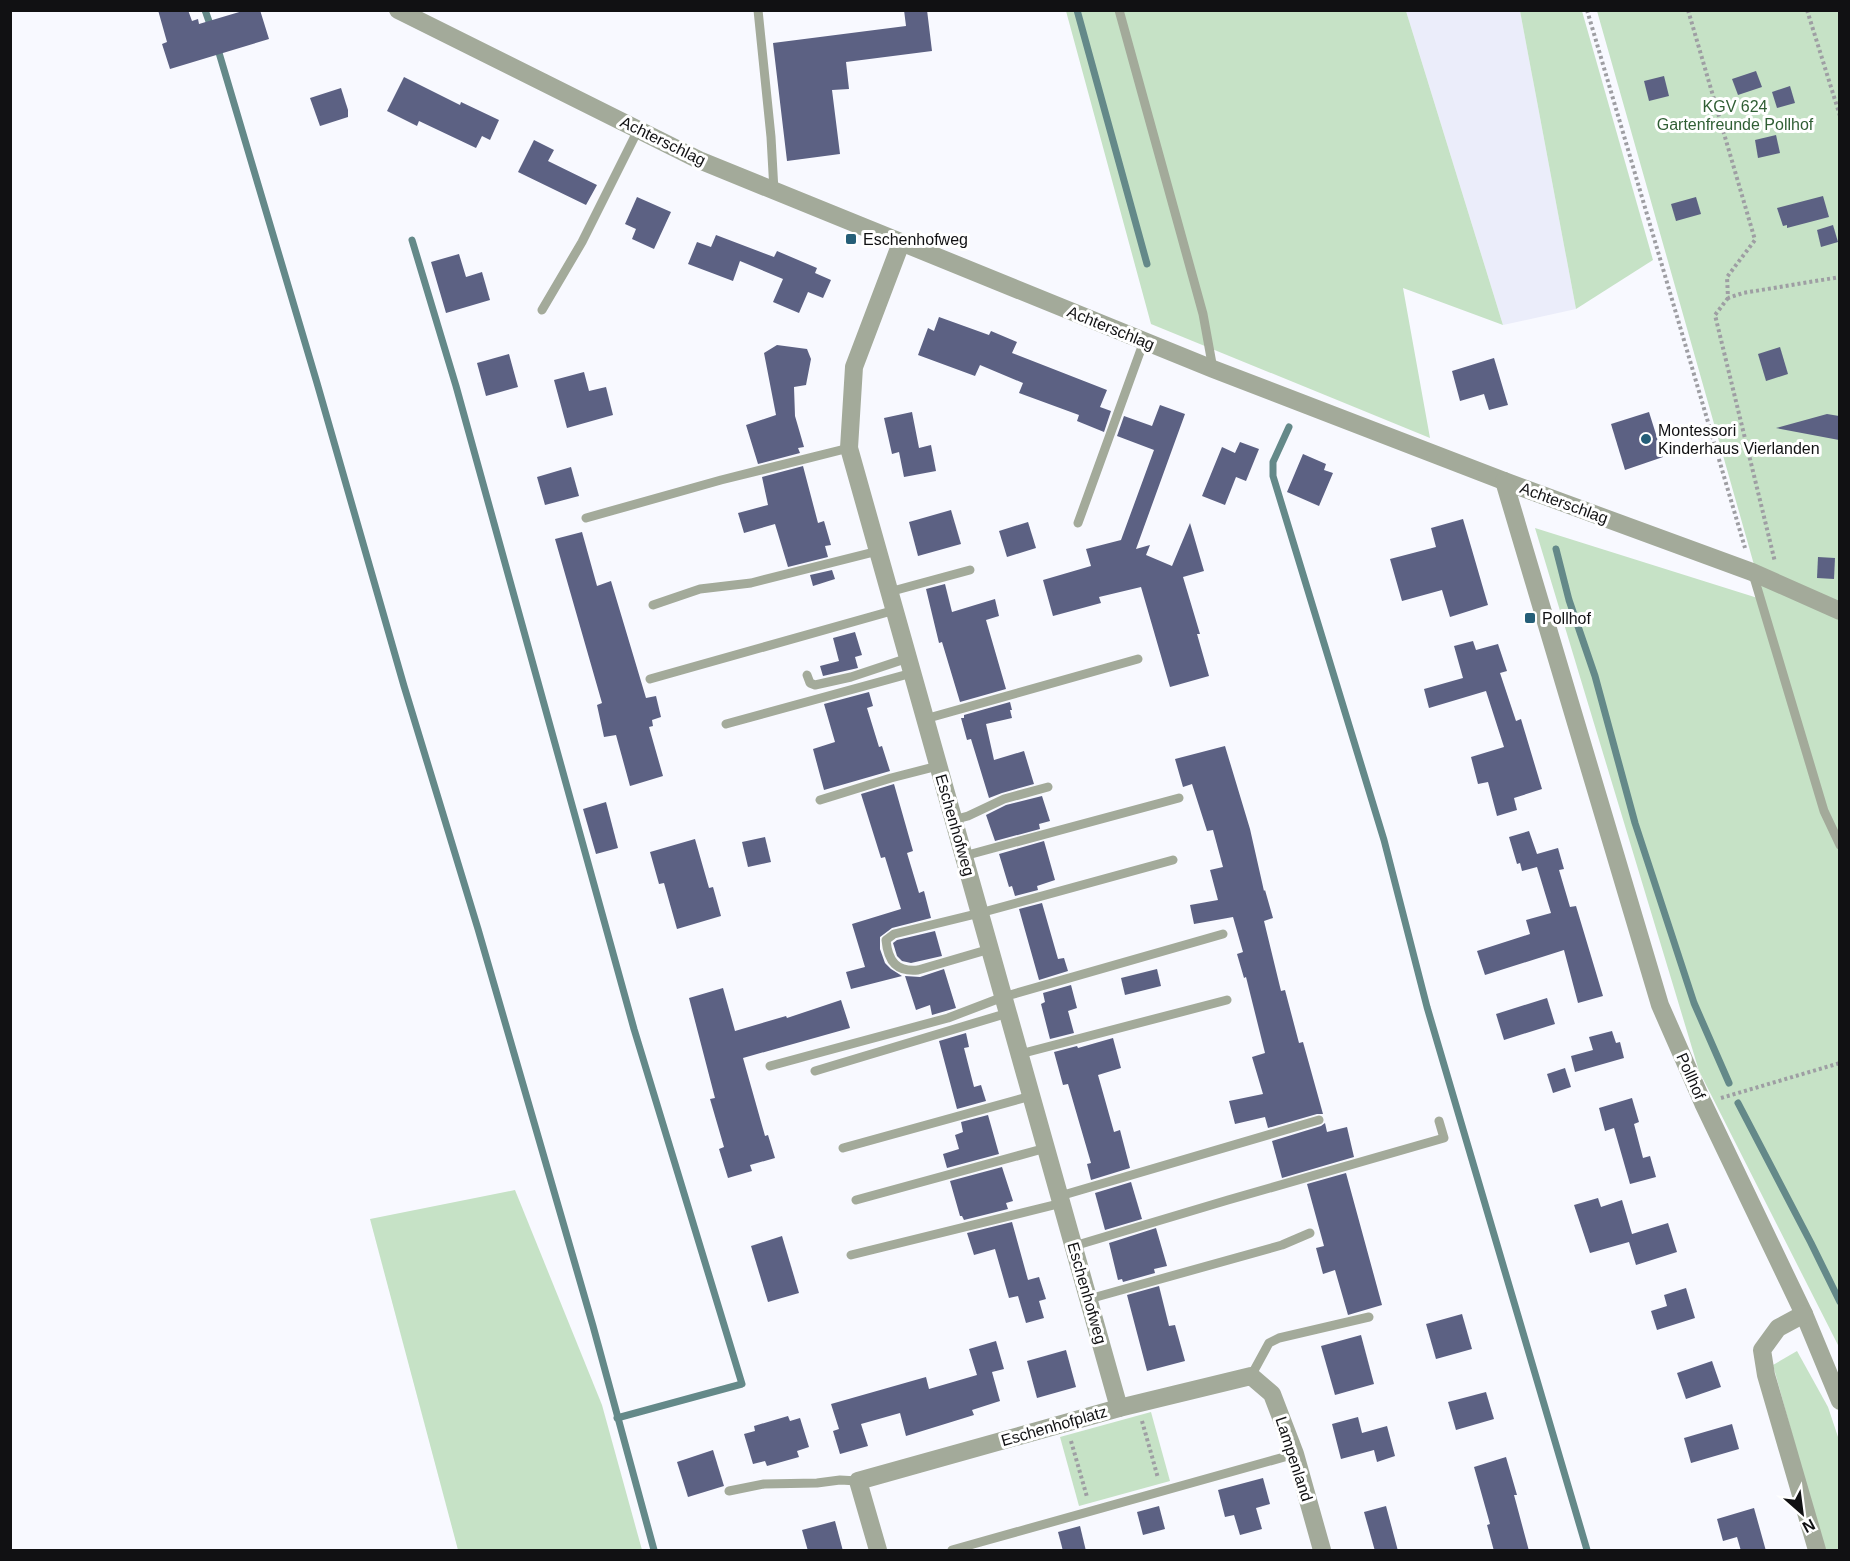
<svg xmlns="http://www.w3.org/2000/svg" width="1850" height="1561" font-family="Arial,sans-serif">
<rect width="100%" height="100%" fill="#f8f9ff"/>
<polygon fill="#ebedfa" points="1406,11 1520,11 1576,309 1503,325"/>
<g fill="#c6e2c6">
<polygon points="1066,11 1406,11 1503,325 1403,288 1430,438 1151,324"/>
<polygon points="1520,11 1582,11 1653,260 1576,309"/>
<polygon points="1597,11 1839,11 1839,1347 1699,1071 1535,528 1764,600"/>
<polygon points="515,1190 602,1405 642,1550 458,1550 370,1219"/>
<polygon points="1797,1351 1828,1407 1839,1440 1839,1550 1824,1550 1773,1365"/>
<polygon points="1151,1412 1170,1481 1079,1506 1060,1437"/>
</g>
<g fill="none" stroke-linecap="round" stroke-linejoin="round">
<g stroke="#648989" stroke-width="7">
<polyline points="205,10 212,30"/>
<polyline points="1077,10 1147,264"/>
<polyline points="217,46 317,383 404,686 478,929 593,1326 654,1550"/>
<polyline points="412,240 456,386 634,1029 742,1384 617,1418"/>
<polyline points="1289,427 1273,462 1273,476 1384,840 1427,1007 1587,1550"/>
<polyline points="1556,549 1569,600 1595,676 1635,823 1694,1003 1729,1083"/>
<polyline points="1738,1103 1811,1243 1840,1302"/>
</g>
</g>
<g fill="#5c6183">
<polygon points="158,10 188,10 192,21 198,19 199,24 246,10 260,10 269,39 170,69 162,44 167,42"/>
<polygon points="904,10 927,10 932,51 846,62 849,89 832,90 840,154 787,161 773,43 906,26"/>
<polygon points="1756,71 1762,87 1738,95 1732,79"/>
<polygon points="1664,76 1669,96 1649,101 1644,81"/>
<polygon points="404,77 460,105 461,102 499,120 490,140 482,136 476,148 419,121 417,126 387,111"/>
<polygon points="1790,86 1795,103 1777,108 1772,92"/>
<polygon points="341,88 348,110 348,117 320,126 310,98"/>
<polygon points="1776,135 1780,153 1758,158 1755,140"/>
<polygon points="534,140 554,150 548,161 597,185 586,205 518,172"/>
<polygon points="1823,196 1829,217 1787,228 1787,225 1783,226 1777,208"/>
<polygon points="637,197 671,212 654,249 632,239 636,229 625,224"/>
<polygon points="1696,197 1701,214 1676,221 1671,204"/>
<polygon points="1833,225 1838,242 1821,247 1817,230"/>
<polygon points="716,235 774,257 777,251 817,268 815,273 831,280 823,298 808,292 799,313 773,302 783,279 740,261 733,281 688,264 697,242 711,247"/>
<polygon points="459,254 466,277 482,272 490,300 446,313 431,262"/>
<polygon points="939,317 989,335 991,331 1017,342 1012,353 1107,390 1100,407 1111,411 1104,432 1077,421 1079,415 1019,393 1023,383 980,365 975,376 918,355 928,328 934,331"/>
<polygon points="777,345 807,349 811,359 806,385 794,387 795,416 804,447 798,448 800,453 758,464 746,425 776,415 764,353"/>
<polygon points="1780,347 1788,374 1766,381 1758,354"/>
<polygon points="509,354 518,387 486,396 477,363"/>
<polygon points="1494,358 1508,405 1489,410 1484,394 1460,401 1452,371"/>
<polygon points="584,372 589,391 606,387 613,415 567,428 554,380"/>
<polygon points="1160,405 1185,414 1136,549 1150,545 1146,555 1172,566 1190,523 1204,571 1183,577 1200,634 1197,634 1209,676 1170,687 1141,587 1099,597 1101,603 1053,616 1043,580 1091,566 1086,549 1121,540 1154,450 1117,436 1124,416 1152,426"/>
<polygon points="912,412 919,448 931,445 936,471 904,477 899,452 892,454 884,418"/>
<polygon points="1649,412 1663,457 1625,470 1611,424"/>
<polygon points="1827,414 1839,416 1839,440 1776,428"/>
<polygon points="1240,442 1259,449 1246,481 1236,477 1225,505 1202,496 1222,447 1235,453"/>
<polygon points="1303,454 1326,464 1324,470 1333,473 1319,506 1287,492"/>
<polygon points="803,466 818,523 824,521 831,545 825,546 828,557 788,567 775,524 744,533 738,513 768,505 762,477"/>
<polygon points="571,467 579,496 545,505 537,477"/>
<polygon points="951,510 961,544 918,556 909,522"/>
<polygon points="1463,519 1488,605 1450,617 1442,590 1402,601 1390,559 1436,547 1431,528"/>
<polygon points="1028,522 1036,548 1007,557 999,531"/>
<polygon points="582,532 597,586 611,581 646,698 656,696 661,717 652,720 653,726 649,727 663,776 630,786 616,735 604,737 597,705 602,703 555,539"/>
<polygon points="1818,557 1835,558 1834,579 1817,578"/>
<polygon points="832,570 835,579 813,586 810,575"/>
<polygon points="945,584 952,612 995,599 999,616 986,620 1006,689 960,702 942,642 939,643 926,589"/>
<polygon points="855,632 862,655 855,657 858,668 823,676 820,666 839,661 833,638"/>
<polygon points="1473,641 1476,650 1498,644 1507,671 1500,673 1516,721 1521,719 1542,789 1514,798 1517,810 1497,816 1488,782 1478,784 1471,757 1504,747 1486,691 1429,708 1424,689 1463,678 1454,646"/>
<polygon points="869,692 873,706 867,708 879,747 882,746 890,771 824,790 813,749 835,742 824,704"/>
<polygon points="1010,702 1012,710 1010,710 1012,718 986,724 994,760 1024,751 1034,784 1002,793 989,798 971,739 967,740 961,718 964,718 964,715"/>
<polygon points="1225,746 1250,829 1264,891 1265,890 1273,918 1264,921 1281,991 1285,990 1299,1043 1303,1042 1323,1114 1317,1114 1268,1128 1265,1117 1235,1124 1229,1101 1263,1094 1252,1057 1265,1053 1246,977 1244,978 1237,954 1243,952 1233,917 1194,924 1190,905 1218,900 1210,870 1223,867 1213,830 1207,831 1192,784 1183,787 1175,759"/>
<polygon points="894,784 913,851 907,853 919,893 924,891 931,918 892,928 880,937 880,949 885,963 891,969 902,976 851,989 846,972 865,967 852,924 901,909 885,857 881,858 861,794"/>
<polygon points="1042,796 1050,821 1039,824 1040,829 995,841 986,815 1006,805"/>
<polygon points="606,802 618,848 596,854 583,809"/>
<polygon points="1529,831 1537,854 1558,848 1564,869 1559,870 1570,907 1576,906 1603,996 1578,1003 1564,950 1485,975 1477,951 1530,934 1526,920 1551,913 1537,867 1522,871 1520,863 1517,864 1509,837"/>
<polygon points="765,837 771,862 748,867 742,842"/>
<polygon points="695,839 709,888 713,887 721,916 677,929 664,883 659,884 650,852"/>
<polygon points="1044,841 1055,880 1037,886 1038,890 1015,896 1012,886 1009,887 999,854"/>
<polygon points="1042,903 1058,959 1064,958 1068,971 1039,980 1019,909"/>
<polygon points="935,931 942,956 911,963 902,961 897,956 893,943 897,940"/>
<polygon points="944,969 956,1008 932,1015 930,1005 916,1010 905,976 920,977"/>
<polygon points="1157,969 1161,986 1125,995 1121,978"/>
<polygon points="1071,985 1077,1008 1068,1011 1074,1033 1050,1039 1041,1004 1045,1002 1043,993"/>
<polygon points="723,988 735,1031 786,1016 787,1018 841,1000 850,1028 743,1058 765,1136 768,1135 775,1158 750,1165 752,1171 728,1178 719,1149 724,1147 710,1099 715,1098 689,998"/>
<polygon points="1547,998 1555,1024 1504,1040 1496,1014"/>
<polygon points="1612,1031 1616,1043 1620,1042 1624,1058 1575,1072 1571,1056 1593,1050 1589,1037"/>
<polygon points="966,1033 969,1047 964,1048 974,1087 981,1085 986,1101 957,1109 939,1041"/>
<polygon points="1113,1038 1121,1068 1098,1075 1114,1132 1120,1130 1130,1168 1091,1180 1087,1164 1091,1163 1068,1084 1063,1085 1054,1052 1077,1046 1078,1048"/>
<polygon points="1565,1068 1571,1087 1553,1093 1547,1074"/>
<polygon points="1632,1098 1639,1122 1634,1124 1643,1158 1650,1156 1656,1177 1630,1184 1614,1128 1605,1131 1599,1108"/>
<polygon points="988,1115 999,1154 947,1168 943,1154 959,1149 955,1135 963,1132 961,1122"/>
<polygon points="1325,1123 1327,1132 1347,1127 1354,1157 1282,1178 1272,1141 1321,1126"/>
<polygon points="1002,1167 1013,1201 1006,1203 1008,1209 964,1220 962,1216 960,1216 950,1181"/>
<polygon points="1346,1173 1382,1305 1348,1315 1335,1270 1323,1274 1316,1248 1324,1246 1307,1184"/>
<polygon points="1131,1182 1142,1219 1105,1230 1095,1193"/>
<polygon points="1598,1198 1601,1207 1622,1200 1632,1234 1668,1223 1677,1252 1636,1265 1629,1242 1590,1253 1574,1205"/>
<polygon points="1012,1222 1028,1280 1039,1277 1046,1299 1039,1301 1044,1318 1026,1323 1018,1296 1009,1298 995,1249 974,1255 967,1233"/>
<polygon points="1156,1228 1167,1266 1154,1269 1155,1273 1123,1282 1122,1279 1118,1280 1109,1243"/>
<polygon points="782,1236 799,1293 768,1302 751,1246"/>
<polygon points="1159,1286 1169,1326 1175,1325 1185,1361 1147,1371 1127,1295"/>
<polygon points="1686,1288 1695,1318 1657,1330 1651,1311 1667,1306 1664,1295"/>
<polygon points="1462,1314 1472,1349 1436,1359 1426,1324"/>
<polygon points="1361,1335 1374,1384 1335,1395 1321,1346"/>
<polygon points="996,1341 1004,1369 992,1372 1000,1401 972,1410 974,1415 906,1436 900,1413 861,1424 868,1446 840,1454 833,1431 839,1429 831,1404 926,1377 929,1389 977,1375 969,1349"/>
<polygon points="1066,1350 1076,1387 1037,1398 1027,1361"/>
<polygon points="1712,1361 1721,1387 1686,1399 1677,1373"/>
<polygon points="1486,1392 1494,1419 1456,1430 1448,1402"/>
<polygon points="788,1416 790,1421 800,1418 809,1447 797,1451 799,1457 767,1466 765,1461 753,1464 744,1434 755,1431 754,1426"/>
<polygon points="1358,1417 1362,1433 1387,1426 1395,1456 1377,1462 1374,1450 1341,1459 1332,1424"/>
<polygon points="1732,1424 1739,1449 1691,1463 1684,1438"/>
<polygon points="713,1450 724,1486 688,1497 677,1462"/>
<polygon points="1506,1457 1517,1495 1514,1495 1529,1551 1494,1551 1487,1525 1490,1524 1474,1467"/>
<polygon points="1263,1478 1270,1504 1256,1508 1262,1529 1240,1535 1234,1515 1225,1517 1218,1490"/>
<polygon points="1159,1506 1165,1529 1143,1535 1137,1512"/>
<polygon points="1386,1506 1398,1551 1375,1551 1364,1512"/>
<polygon points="1754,1508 1766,1551 1741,1551 1737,1537 1723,1541 1717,1519"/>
<polygon points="835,1521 843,1551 808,1551 802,1530"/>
<polygon points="1080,1526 1086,1551 1063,1551 1058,1532"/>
</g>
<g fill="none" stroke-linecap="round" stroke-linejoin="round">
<g stroke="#9e9ea3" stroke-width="4" stroke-dasharray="3 3" stroke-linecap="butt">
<polyline points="1587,10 1745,548"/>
<polyline points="1688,10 1755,240 1727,277 1728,298 1743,293 1840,277"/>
<polyline points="1807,10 1840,116"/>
<polyline points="1728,298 1715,315 1775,562"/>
<polyline points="1721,1098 1840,1063"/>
<polyline points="1142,1421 1158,1478"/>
<polyline points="1071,1441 1087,1497"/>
</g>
<g stroke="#a3aa9a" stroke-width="9">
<polyline points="758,10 771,137 774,191"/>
<polyline points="1119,10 1203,314 1213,369"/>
<polyline points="542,310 582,242 638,130"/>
<polyline points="586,518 721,480 849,448"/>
<polyline points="1078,523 1144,341"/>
<polyline points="1753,574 1824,811 1840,845"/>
<polyline points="889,592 970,570"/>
<polyline points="653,605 700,589 751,583 878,551"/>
<polyline points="807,675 810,683 815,685 851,677 908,658"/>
<polyline points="650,679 895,610"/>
<polyline points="925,719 1138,659"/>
<polyline points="726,724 912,673"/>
<polyline points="820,800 891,778 938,766"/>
<polyline points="953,820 968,816 1004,799 1048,787"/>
<polyline points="964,856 1179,798"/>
<path d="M990 949 918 970C897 972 888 962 886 940L894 934 980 913 1173 860"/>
<polyline points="1020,1054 1227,1000"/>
<polyline points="770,1066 948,1018 1003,997 1223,934"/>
<polyline points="815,1071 1008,1013"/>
<polyline points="843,1148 1031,1096"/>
<polyline points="1060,1196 1319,1120"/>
<polyline points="856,1200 1046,1148"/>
<polyline points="1074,1246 1228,1200 1444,1138 1439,1121"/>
<polyline points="851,1255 1062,1203"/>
<polyline points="1089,1299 1282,1245 1310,1233"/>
<polyline points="1251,1376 1269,1343 1279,1338 1369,1317"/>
<polyline points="729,1491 764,1484 817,1483 840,1480 858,1481"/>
<polyline points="952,1550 1295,1454"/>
</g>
<g stroke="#a3aa9a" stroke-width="18">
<polyline points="398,10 699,160 1213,369 1504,481 1752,572 1840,611"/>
<polyline points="901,243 854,367 849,448 1119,1408"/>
<polyline points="1504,481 1660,1005 1703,1103 1804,1314 1840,1401"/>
<polyline points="1804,1314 1778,1328 1762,1350 1766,1375 1817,1550"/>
<polyline points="878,1550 858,1481 1119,1408 1251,1376 1272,1394 1295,1454 1322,1550"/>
</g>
</g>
<g fill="#255e78" stroke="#fff" stroke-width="2">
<rect x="845" y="233" width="12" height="12" rx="3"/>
<circle cx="1646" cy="439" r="6"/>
<rect x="1524" y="612" width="12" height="12" rx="3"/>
</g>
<g text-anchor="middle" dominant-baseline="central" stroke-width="6" stroke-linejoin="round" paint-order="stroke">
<g font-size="16" fill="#305e34" stroke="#fff">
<text x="1735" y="106">KGV 624<tspan x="1735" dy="18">Gartenfreunde Pollhof</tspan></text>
</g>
<g font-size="16" fill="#111113" stroke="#fff">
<text transform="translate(663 141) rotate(26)">Achterschlag</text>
<text transform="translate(1111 328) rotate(22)">Achterschlag</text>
<text transform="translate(1564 503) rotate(20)">Achterschlag</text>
<text transform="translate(955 825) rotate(74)">Eschenhofweg</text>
<text transform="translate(1691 1076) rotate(66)">Pollhof</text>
<text transform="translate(1087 1293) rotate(74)">Eschenhofweg</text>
<text transform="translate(1054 1426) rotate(-16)">Eschenhofplatz</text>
<text transform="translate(1294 1459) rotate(72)">Lampenland</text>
</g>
<g font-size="16" fill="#111113" stroke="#fff" text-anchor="start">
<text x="863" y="239">Eschenhofweg</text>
<text x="1658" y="430">Montessori<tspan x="1658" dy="18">Kinderhaus Vierlanden</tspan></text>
<text x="1542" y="618">Pollhof</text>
</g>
</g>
<rect width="1850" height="1561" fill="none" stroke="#111113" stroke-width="24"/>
<g transform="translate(1802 1513) rotate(152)" stroke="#ffffff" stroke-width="4.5" paint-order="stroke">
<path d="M0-4.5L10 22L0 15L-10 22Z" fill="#111113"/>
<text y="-9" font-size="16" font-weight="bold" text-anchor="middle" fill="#111113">N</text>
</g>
</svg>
